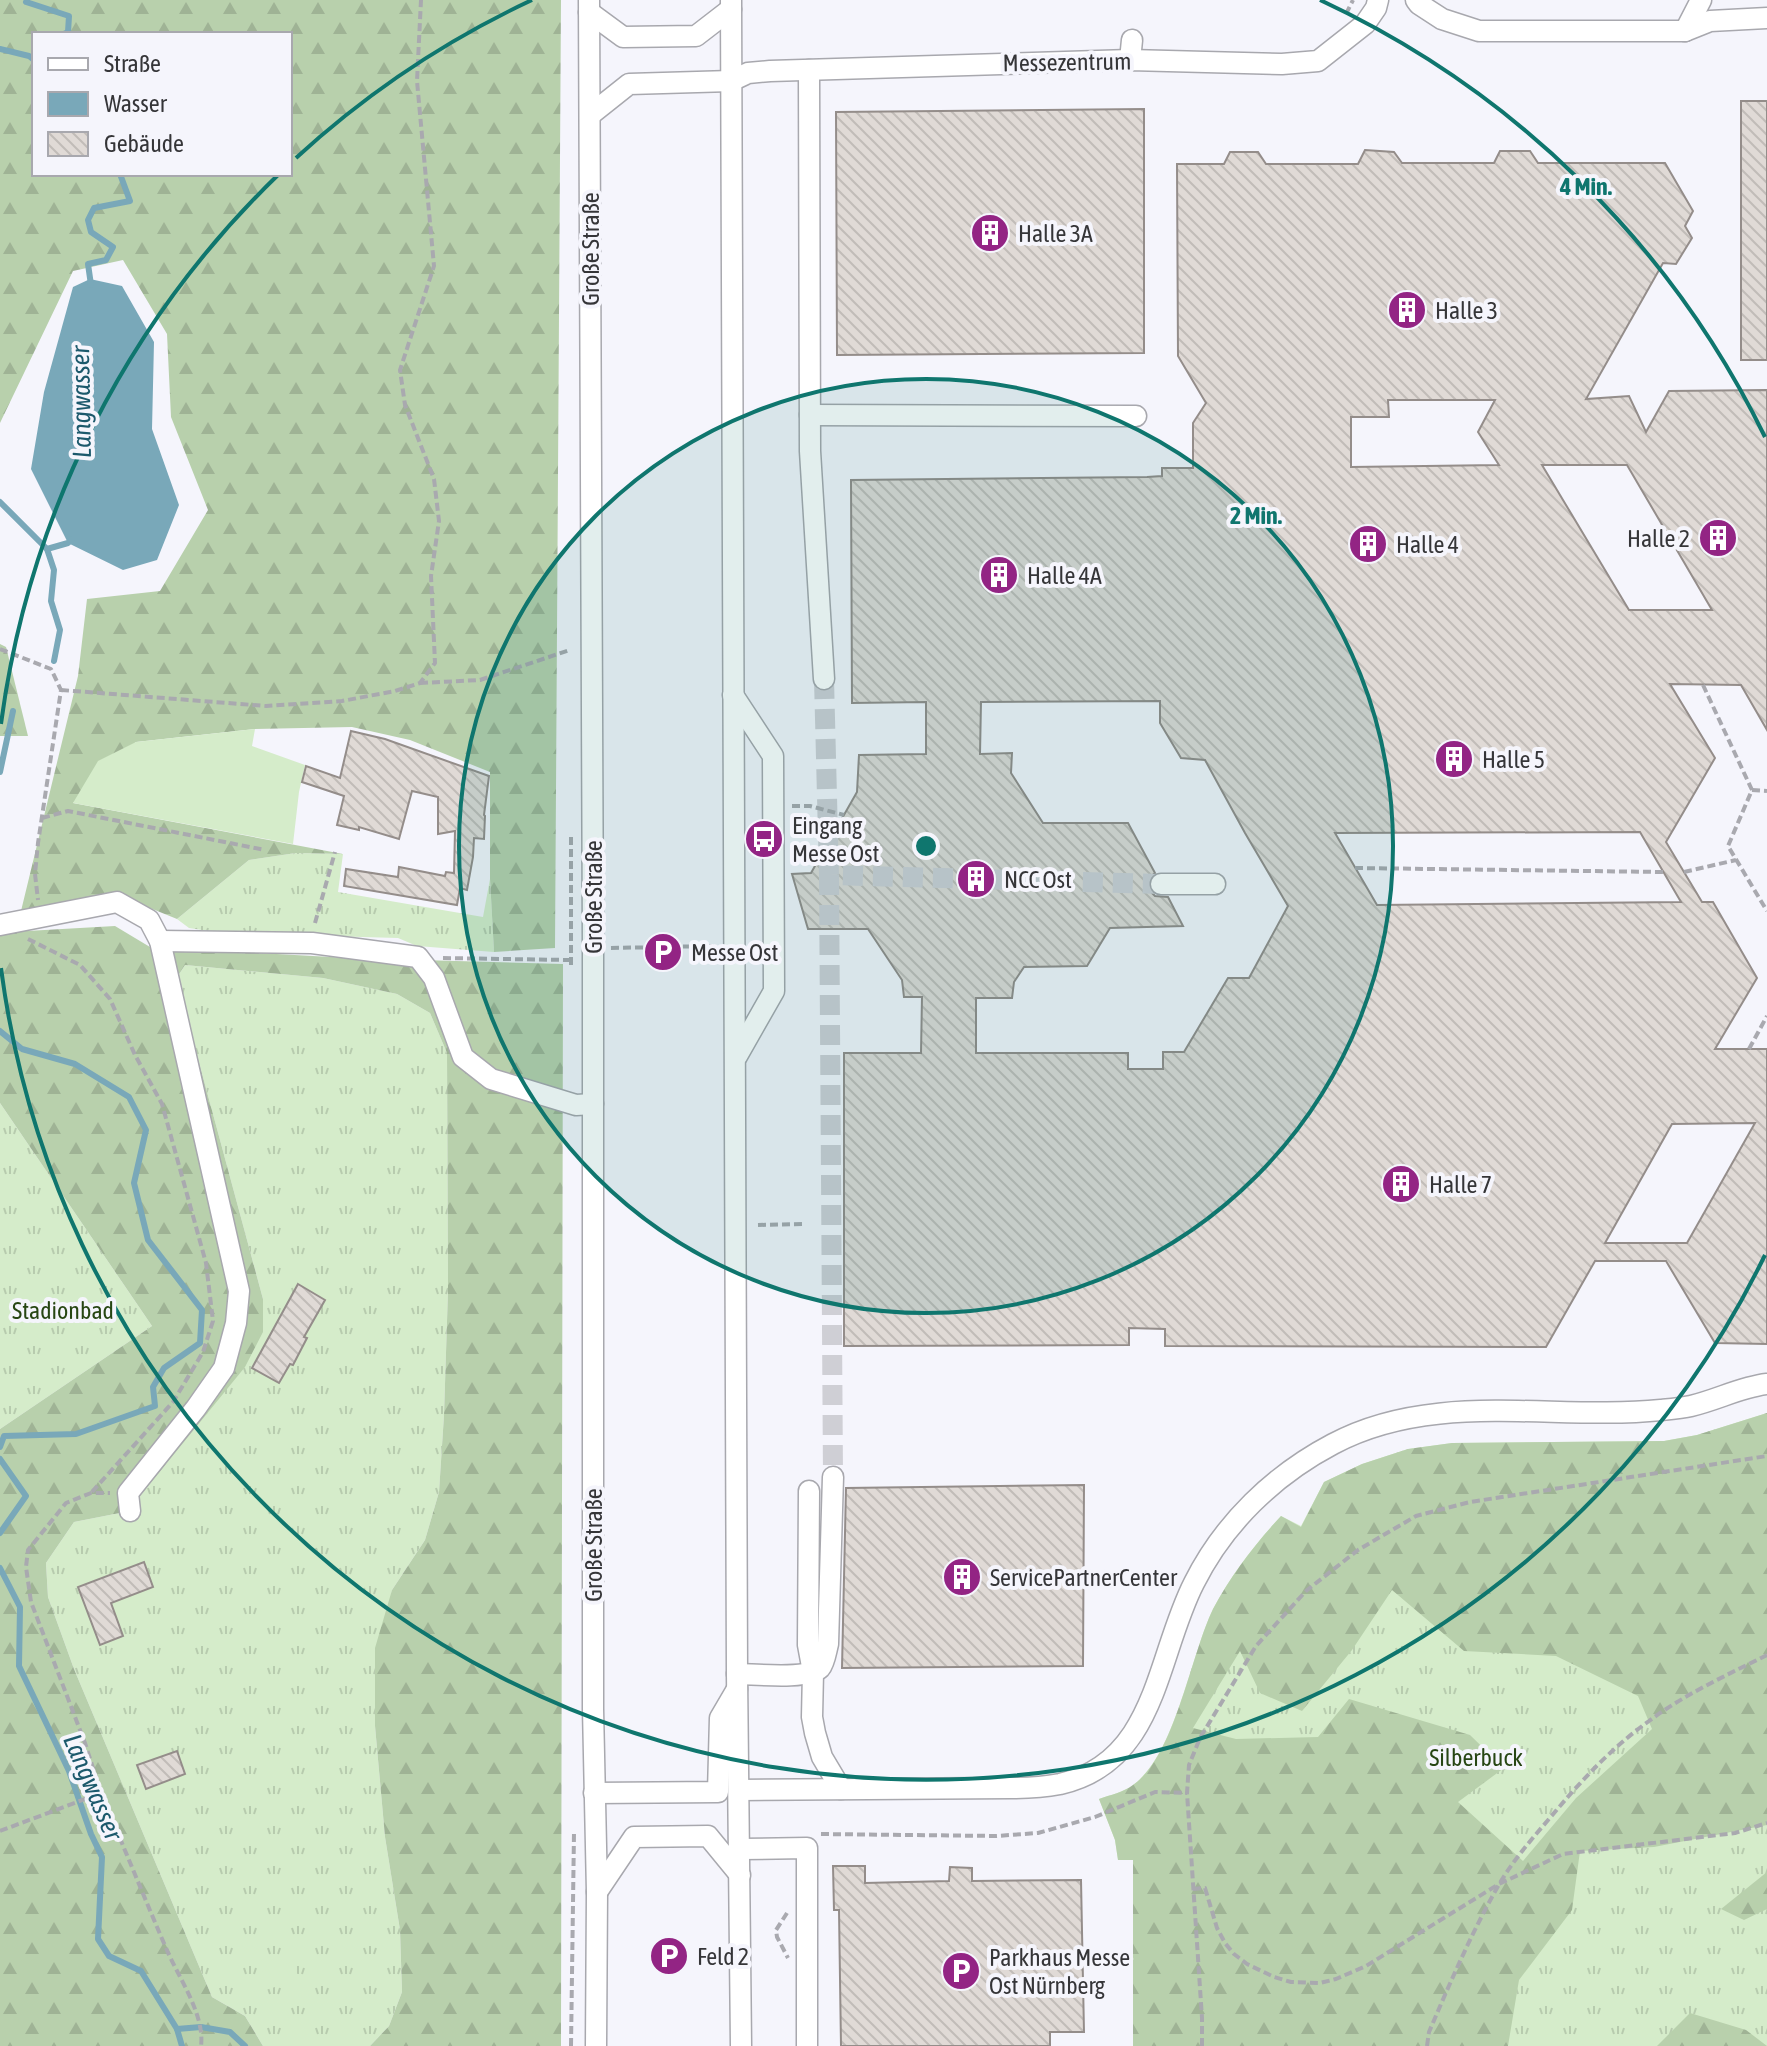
<svg xmlns="http://www.w3.org/2000/svg" width="1767" height="2046" font-family="'Asap Condensed',sans-serif">
<defs>
<pattern id="grass-tufts" width="24" height="20" patternUnits="userSpaceOnUse" patternTransform="scale(2)"><rect width="24" height="20" fill="#d5ecca"/><path d="M3 7l-1-3M5 7V3M7 7l1-3M15 17l-1-3M17 17v-4M19 17l1-3" fill="none" stroke="#b7cbae"/></pattern>
<pattern id="forest-firs" width="22" height="20" patternUnits="userSpaceOnUse" patternTransform="scale(2)"><rect width="22" height="20" fill="#b8d0ac"/><path d="M5 1l3.5 6h-7zM16 11l3.5 6h-7z" fill="#9fb395"/></pattern>
<pattern id="building-back-hatch" width="6" height="6" patternUnits="userSpaceOnUse" patternTransform="scale(2)"><rect width="6" height="6" fill="#e0dad6"/><path d="M-1 5l2 2M0 0l6 6M5-1l2 2" fill="none" stroke="#c1bcb8"/></pattern>
</defs>
<rect width="100%" height="100%" fill="#f5f5fc"/>
<g fill="url(#grass-tufts)">
<polygon points="296,853 343,854 338,892 483,917 490,879 494,952 417,946 398,938 221,933 189,928 177,919 249,860"/>
<polygon points="185,965 323,978 397,994 430,1013 447,1053 448,1290 444,1415 439,1492 425,1540 392,1590 375,1726 385,1837 400,1930 402,1992 389,2026 370,2046 263,2046 245,2016 212,1997 74,1669 48,1597 46,1563 74,1522 130,1511 138,1507 139,1497 263,1299 190,1029 179,974"/>
<polygon points="0,1103 152,1326 0,1429"/>
<path d="M1767 1413V2046H1133V1860H1118L1115 1840 1099 1799C1110 1795 1124 1792 1133 1785 1175 1755 1190 1657 1213 1609 1231 1575 1255 1544 1281 1516L1301 1526 1324 1482 1362 1464 1408 1449 1452 1443 1664 1441 1697 1435Z"/>
</g>
<g fill="url(#forest-firs)" fill-rule="evenodd">
<path d="M0 0H561L555 948 494 952 490 879V772L410 740 352 727 255 729 136 742 73 803 343 854 296 853 249 860 177 919 118 895 21 911 78 676 87 599 160 591 208 510 171 417 167 334 123 260 73 271 0 423ZM34 34H290V174H34Z"/>
<polygon points="0,644 6,647 28,736 0,736"/>
<polygon points="0,923 27,931 115,926 150,947 349,958 563,964 561,2046 370,2046 389,2026 402,1992 400,1930 385,1837 375,1726 375,1648 392,1590 425,1540 439,1492 444,1415 448,1290 447,1053 430,1013 397,994 323,978 185,965 179,974 190,1029 263,1299 263,1332 245,1367 139,1497 138,1506 130,1511 74,1522 46,1563 48,1597 74,1669 212,1997 245,2016 263,2046 0,2046 0,1429 152,1326 0,1103"/>
<path d="M1767 1413V1825L1654 1847 1580 1851 1572 1910 1519 1980 1508 2046H1133V1860H1118L1115 1840 1099 1799C1110 1795 1124 1792 1133 1785 1175 1756 1190 1657 1213 1609 1231 1575 1255 1544 1281 1516L1301 1527 1324 1482 1362 1464 1408 1449 1452 1443 1664 1441 1697 1435ZM1392 1590 1464 1651 1556 1656 1638 1696 1652 1729 1576 1798 1523 1861 1458 1802 1504 1768 1470 1735 1349 1699 1318 1737 1236 1739 1193 1728 1240 1651 1260 1693 1302 1711 1352 1650Z"/>
<polygon points="1767,1872 1767,1909 1744,1920 1721,1909"/>
<polygon points="1690,2013 1746,2030 1767,2046 1657,2046"/>
</g>
<g fill="#d5ecca">
<polygon points="255,729 252,746 305,765 299,792 293,844 73,803 98,761 136,742"/>
<polygon points="293,1961 299,1979 266,1990 260,1972"/>
</g>
<polygon fill="#79a8b9" points="90,279 122,286 154,342 152,429 179,505 157,560 123,570 68,543 31,469 44,392 73,287"/>
<g fill="none" stroke-linecap="round" stroke-linejoin="round">
<g stroke="#79a8b9" stroke-width="6">
<polyline points="27,0 26,2 69,16 68,32 64,34"/>
<polyline points="0,49 29,56 34,60"/>
<polyline points="91,285 88,264 106,260 113,247 91,232 88,220 94,208 130,201 120,174"/>
<polyline points="0,502 47,549"/>
<polyline points="54,661 60,630 51,601 54,570 47,549 68,543 71,540"/>
<polyline points="0,772 13,711"/>
<polyline points="0,1031 22,1049 75,1064 129,1097 146,1130 134,1183 148,1240 202,1310 200,1343 164,1368 153,1387 155,1406 76,1434 4,1436 0,1447"/>
<polyline points="0,1459 26,1496 0,1533"/>
<polyline points="0,1568 20,1607 19,1666 69,1771 91,1834 102,1857 98,1939 109,1956 141,1971 177,2029 182,2046"/>
<polyline points="177,2029 201,2027 230,2032 245,2046"/>
</g>
</g>
<g fill="url(#building-back-hatch)" stroke="#948d8a" stroke-width="2" fill-rule="evenodd">
<rect x="1741" y="101" width="26" height="259"/>
<polygon points="1144,109 1144,353 837,355 836,112"/>
<path d="M1365 150 1394 152 1402 163H1494L1500 151H1530L1538 163H1665L1693 211 1685 226 1692 238 1676 264 1663 263 1586 399 1629 396 1646 432 1669 391 1767 390V730L1741 685 1670 684 1715 758 1666 842 1702 902H1713L1757 978 1715 1049H1767V1344L1715 1343 1666 1261H1595L1546 1347 1165 1346V1329L1129 1328V1345L844 1346V1053H921L922 997H904L902 980 868 929H808L792 874 811 873 857 792 859 755 926 754V702L852 703 851 480 1147 477 1162 476V468H1193V423L1206 403 1178 356 1177 164H1224L1230 152H1258L1266 164H1358ZM1388 400H1495L1478 432 1499 465 1351 467V417H1389ZM1542 465H1627L1712 610H1629ZM1160 701V723L1181 758 1205 760 1245 833 1288 906 1249 978H1228L1184 1052H1163V1069H1128V1053H976V998H1012L1014 982 1024 967 1087 966 1110 928 1183 926 1168 897 1155 896 1149 890V878L1155 873 1128 823H1043L1011 773 1012 753 980 754 981 702ZM1640 832 1681 902 1377 905 1335 833ZM1755 1123 1687 1243H1605L1672 1124Z"/>
<polygon points="351,731 385,739 489,776 484,815 485,816 484,839 474,838 473,857 467,890 460,888 457,905 344,886 346,869 398,877 399,867 445,876 446,872 454,873 455,831 438,834 438,797 412,791 399,839 359,827 359,830 337,825 344,796 302,782 306,766 340,778"/>
<polygon points="298,1284 325,1300 304,1337 307,1338 293,1365 290,1364 279,1383 252,1368"/>
<polygon points="1084,1485 1083,1666 842,1668 846,1488"/>
<polygon points="144,1562 153,1587 111,1603 123,1636 100,1645 78,1587"/>
<polygon points="177,1751 185,1774 146,1789 137,1765"/>
<polygon points="833,1866 865,1866 865,1883 949,1881 950,1867 972,1868 972,1881 1081,1880 1084,2032 1050,2032 1050,2046 841,2046 839,1910 834,1910"/>
</g>
<g fill="none" stroke-linecap="round" stroke-linejoin="round">
<g stroke="#cfcfd5" stroke-width="20" stroke-dasharray="20 10" stroke-linecap="butt">
<polyline points="824,679 829,875 1161,884"/>
<polyline points="829,875 833,1477"/>
</g>
<g stroke="#a8a8ae" stroke-width="23">
<g id="minor">
<polyline points="589,0 593,948 593,1709 597,1892 596,2046"/>
<polyline points="731,0 737,1674 741,2046"/>
<polyline points="1416,0 1419,4 1442,19 1479,31 1685,31 1710,21 1767,18"/>
<polyline points="589,12 623,37 696,36 731,9"/>
<polyline points="1685,31 1701,0"/>
<polyline points="1130,60 1132,40"/>
<polyline points="809,70 810,451 824,679"/>
<polyline points="590,115 629,84 731,81 748,73 770,71 1130,60 1282,64 1318,61 1365,24 1376,8 1378,0"/>
<polyline points="810,415 1136,416"/>
<polyline points="733,695 773,756 774,991 737,1056"/>
<polyline points="1161,884 1215,884"/>
<polyline points="0,925 117,902 149,920 160,941 239,1291 236,1323 224,1368 196,1408 128,1493 130,1511"/>
<polyline points="160,941 312,943 418,957 434,978 463,1057 491,1079 576,1105 593,1104"/>
<polyline points="809,1491 808,1645 813,1672 812,1717 815,1733 822,1757 841,1789"/>
<path d="M737 1674C754 1674 808 1680 820 1668 825 1662 826 1651 828 1644L833 1477"/>
<path d="M739 1790 1011 1788C1027 1788 1044 1787 1060 1784 1157 1762 1156 1657 1194 1583 1224 1523 1274 1475 1333 1444 1434 1390 1553 1421 1661 1410 1671 1409 1682 1408 1691 1406 1717 1400 1741 1387 1767 1384"/>
<polyline points="594,1793 718,1792 720,1718 737,1689"/>
<polyline points="740,1849 807,1848 807,2046"/>
<polyline points="597,1892 634,1837 708,1836 740,1875"/>
</g>
</g>
<g stroke="#a9a9af" stroke-width="4" stroke-dasharray="8 4" stroke-linecap="butt">
<polyline points="1346,14 1353,0"/>
<polyline points="0,649 51,669 61,690 38,843 35,874 38,900"/>
<polyline points="420,683 480,680 570,650"/>
<polyline points="1703,685 1752,790 1728,846 1767,911"/>
<polyline points="61,690 266,706 342,701 395,691 420,683 435,663 431,576 439,521 434,479 405,405 400,370 434,266 417,81 421,0"/>
<polyline points="1752,790 1767,791"/>
<polyline points="792,806 810,806 844,815"/>
<polyline points="42,818 68,811 265,850"/>
<polyline points="571,837 571,968"/>
<polyline points="1355,868 1663,872"/>
<polyline points="1684,872 1736,860"/>
<polyline points="315,923 335,852"/>
<polyline points="28,939 80,965 110,999 135,1055 162,1104 206,1263 213,1321 203,1352 173,1402 91,1493"/>
<polyline points="611,948 714,946"/>
<polyline points="443,958 570,960"/>
<polyline points="1749,1049 1767,1016"/>
<polyline points="758,1225 803,1224"/>
<path d="M101 1793C123 1845 144 1897 166 1948 178 1977 205 2014 201 2046"/>
<polyline points="0,1831 101,1793 85,1743 31,1602 26,1567 28,1550 66,1503 91,1493 110,1493"/>
<polyline points="821,1834 996,1836 1038,1833 1095,1817 1155,1792 1187,1793"/>
<polyline points="1193,1889 1205,1888 1217,1928 1225,1943 1234,1954 1247,1964 1274,1977 1291,1982 1320,1983 1336,1979 1366,1966 1499,1884 1563,1854 1735,1833 1767,1823"/>
<polyline points="787,1913 776,1930 777,1937 788,1958"/>
<polyline points="571,2046 574,1832"/>
<polyline points="1202,2046 1202,2018 1187,1793 1189,1765 1200,1738 1256,1646 1306,1591 1358,1550 1416,1516 1470,1502 1767,1456"/>
<path d="M1427 2046 1429 2032C1450 1983 1471 1934 1497 1888 1511 1863 1530 1841 1549 1819 1580 1782 1610 1749 1649 1721 1685 1694 1727 1675 1767 1655"/>
</g>
<use href="#minor" stroke="#fff" stroke-width="20"/>
</g>
<circle cx="926" cy="846" r="467" fill="#0f766e" fill-opacity=".12"/>
<g fill="none" stroke="#0f766e" stroke-width="4">
<circle cx="926" cy="846" r="467"/>
<path d="M1765 1255A933 933 0 0 1 1 968M1 724A933 933 0 0 1 278 175M296 158A933 933 0 0 1 532 0M1320 0A933 933 0 0 1 1765 437"/>
</g>
<defs>
<g id="building-disc" transform="scale(2)"><circle r="9.5" fill="#932484" stroke="#f5f5fc"/><path d="M-4-6H4V6H1V3H-1V6H-4ZM-2.5-4.3h1.7v1.8h-1.7ZM.8-4.3h1.7v1.8H.8ZM-2.5-1h1.7V.8h-1.7ZM.8-1h1.7V.8H.8Z" fill="#fff"/></g>
<g id="bus-disc" transform="scale(2)"><circle r="9.5" fill="#932484" stroke="#f5f5fc"/><path d="M-5-6H5V4H4V6H2V4H-2V6H-4V4H-5ZM-3.5-4V0h7V-4ZM-3.5 1.2v1.5H-2V1.2ZM2 1.2v1.5H3.5V1.2Z" fill="#fff"/></g>
<g id="parking-disc" transform="scale(2)"><circle r="9.5" fill="#932484" stroke="#f5f5fc"/><path d="M-3.5-5.5H1a3.5 3.5 0 0 1 0 7H-1V5.5H-3.5ZM-1-3.4V-.6H.8a1.4 1.4 0 0 0 0-2.8Z" fill="#fff"/></g>
</defs>
<g fill-rule="evenodd">
<use href="#building-disc" x="990" y="233"/>
<use href="#building-disc" x="1407" y="310"/>
<use href="#building-disc" x="1718" y="538"/>
<use href="#building-disc" x="1368" y="544"/>
<use href="#building-disc" x="999" y="575"/>
<use href="#building-disc" x="1454" y="759"/>
<use href="#bus-disc" x="764" y="839"/>
<use href="#building-disc" x="976" y="879"/>
<use href="#parking-disc" x="663" y="952"/>
<use href="#building-disc" x="1401" y="1184"/>
<use href="#building-disc" x="962" y="1577"/>
<use href="#parking-disc" x="669" y="1956"/>
<use href="#parking-disc" x="961" y="1971"/>
</g>
<g text-anchor="middle" dominant-baseline="central" stroke-width="8" stroke-linejoin="round" paint-order="stroke">
<g font-size="24" fill="#353538" stroke="#f5f5fc">
<text transform="translate(1067 62) rotate(-1)">Messezentrum</text>
<text transform="translate(590 249) rotate(-90)">Große Straße</text>
<text transform="translate(593 897) rotate(-90)">Große Straße</text>
<text transform="translate(593 1545) rotate(-90)">Große Straße</text>
</g>
<g font-size="24" fill="#353538" stroke="#f5f5fc" text-anchor="start">
<text x="1018" y="233">Halle 3A</text>
<text x="1435" y="310">Halle 3</text>
<text x="1690" y="538" text-anchor="end">Halle 2</text>
<text x="1396" y="544">Halle 4</text>
<text x="1027" y="575">Halle 4A</text>
<text x="1482" y="759">Halle 5</text>
<text x="792" y="825">Eingang<tspan x="792" dy="28">Messe Ost</tspan></text>
<text x="1004" y="879">NCC Ost</text>
<text x="691" y="952">Messe Ost</text>
<text x="1429" y="1184">Halle 7</text>
<text x="990" y="1577">ServicePartnerCenter</text>
<text x="697" y="1956">Feld 2</text>
<text x="989" y="1957">Parkhaus Messe<tspan x="989" dy="28">Ost Nürnberg</tspan></text>
</g>
<g font-size="24" fill="#274613" stroke="#f5f5fc">
<text x="63" y="1310">Stadionbad</text>
<text x="1476" y="1757">Silberbuck</text>
</g>
<g font-size="26" font-style="italic" fill="#1c596c" stroke="#f5f5fc">
<text transform="translate(81 402) rotate(-91)">Langwasser</text>
<text transform="translate(93 1787) rotate(67)">Langwasser</text>
</g>
</g>
<circle cx="926" cy="846" r="12" fill="#0f766e" stroke="#f5f5fc" stroke-width="4"/>
<g font-size="24" text-anchor="middle" font-weight="bold" fill="#0f766e" stroke="#f5f5fc" stroke-width="8" stroke-linejoin="round" paint-order="stroke">
<text x="1586" y="195">4 Min.</text>
<text x="1256" y="524">2 Min.</text>
</g>
<rect x="32" y="32" width="260" height="144" fill="#f5f5fc" stroke="#a8a8ae" stroke-width="2"/>
<rect x="48" y="58" width="40" height="12" fill="#ffffff" stroke="#a8a8ae" stroke-width="2"/>
<text x="104" y="72" font-size="24" fill="#353538">Straße</text>
<rect x="48" y="92" width="40" height="24" fill="#79a8b9" stroke="#a8a8ae" stroke-width="2"/>
<text x="104" y="112" font-size="24" fill="#353538">Wasser</text>
<rect x="48" y="132" width="40" height="24" fill="url(#building-back-hatch)" stroke="#a8a8ae" stroke-width="2"/>
<text x="104" y="152" font-size="24" fill="#353538">Gebäude</text>
</svg>
